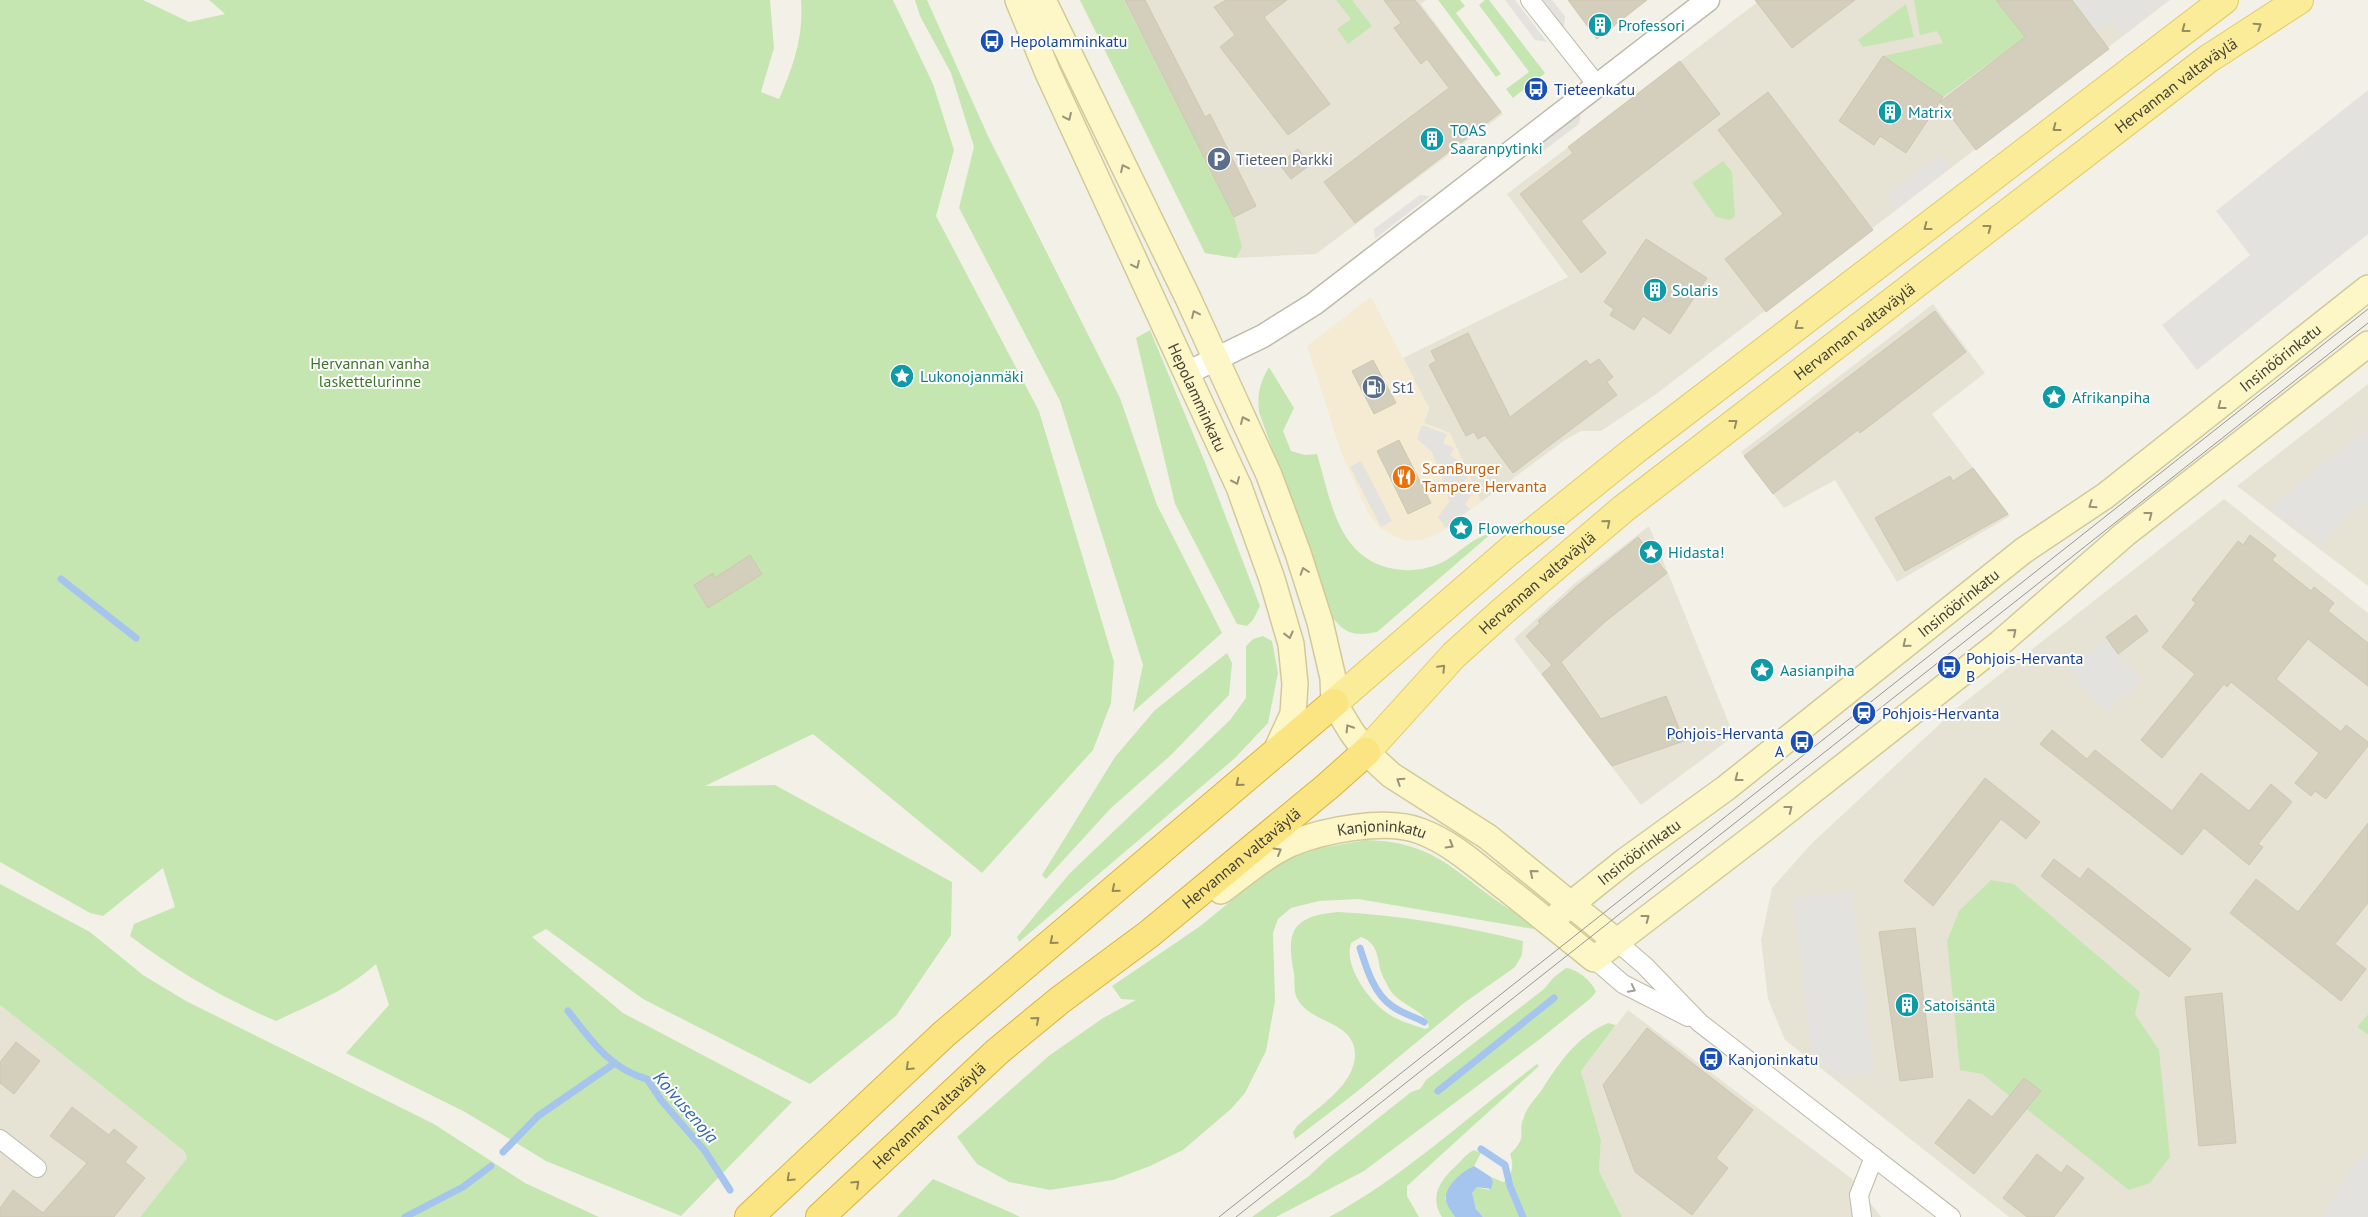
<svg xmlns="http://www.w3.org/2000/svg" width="2368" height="1217" font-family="'PT Sans',sans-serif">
<rect width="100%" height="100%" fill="#f3f1e7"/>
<g fill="#e6e3d5">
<polygon points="1080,0 1426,0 1421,4 1503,114 1316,254 1236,258 1205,253"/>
<polygon points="1760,0 2170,0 1655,395 1601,431 1581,431 1565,440 1481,502 1450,433 1424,423 1429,408 1403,358 1568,277 1507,194"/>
<polygon points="1933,304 1985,373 1932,414 2010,516 1897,582 1835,480 1784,508 1741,452"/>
<polygon points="2368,384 2368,586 2237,486"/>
<polygon points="2224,499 2368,613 2368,1014 2357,1027 2368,1035 2368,1217 2009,1217 1785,1040 1768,999 1761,940 1772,888 1810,845 1957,708"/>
<polygon points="1649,526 1734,736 1641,805 1514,639 1574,584"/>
<polygon points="0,1005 184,1151 187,1158 140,1217 0,1217"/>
<polygon points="1628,1010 1851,1178 1881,1217 1622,1217 1599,1171 1601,1140 1581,1071"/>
</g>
<polygon fill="#f4ebd2" points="1371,297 1429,408 1424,423 1450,433 1481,502 1443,531 1422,540 1406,541 1392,535 1379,527 1368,513 1341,452 1307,346"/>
<g fill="#c6e6b1" fill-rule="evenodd">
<path d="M0 0H143L189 22 225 14 209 0H770L774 48 761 92 779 99C793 67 804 36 801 0H893L933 84 954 150 936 216 1039 411 1114 662 1111 703 1093 750 982 873 813 734 705 786 775 785 952 882 951 935 896 1016 810 1084 643 999 546 929 532 937 623 1013 792 1102 681 1216 546 1161 465 1112 346 1053 389 1005 376 964C344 992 314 1003 276 1021 224 999 175 970 130 936L134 924 175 907 163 868 103 916 90 913 0 862Z"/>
<polygon points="915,0 927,0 988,136 1120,398 1157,505 1222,633 1133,712 1143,665 1060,401 959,208 974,147 951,73 920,16"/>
<polygon points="1080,0 1124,0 1234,217 1242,247 1236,258 1205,253"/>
<polygon points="1336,0 1352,0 1372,26 1348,44 1337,29 1351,19"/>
<polygon points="1438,0 1460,0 1465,6 1456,13 1501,74 1496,77"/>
<polygon points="1485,0 1489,0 1545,73 1513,98 1506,89 1529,72 1479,5"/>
<polygon points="1914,0 1996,0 2025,37 1943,97 1883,56 1943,43 1937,31 1920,35"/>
<polygon points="1906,4 1914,37 1863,47 1858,40"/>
<polygon points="1723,161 1732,172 1735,216 1730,220 1716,217 1692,183"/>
<polygon points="1150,330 1204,460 1260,606 1253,620 1247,626 1237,624 1175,504 1136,338"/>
<path d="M1269 367 1294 408 1283 431 1291 451 1305 455 1317 454C1331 501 1338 560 1395 569 1412 572 1428 569 1443 562 1463 551 1469 539 1492 533L1377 632C1355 636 1346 635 1332 617L1259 412C1257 394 1260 382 1269 367Z"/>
<polygon points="1263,636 1272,641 1278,673 1268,723 1235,758 1019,942 1017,937 1069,874 1230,720 1246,698 1246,646 1253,639"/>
<polygon points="1227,653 1232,663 1229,695 1171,755 1111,808 1046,879 1042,875 1115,757 1155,710"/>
<path d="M1367 840C1430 842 1449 866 1497 901 1508 909 1526 918 1534 929L1358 899 1319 901 1291 908 1278 919 1273 933 1275 1001 1266 1051 1245 1093 1231 1109 1183 1150 1150 1166 1113 1180 1050 1190 1009 1182 977 1164 957 1137 1050 1055 1103 1018 1136 1000 1121 999 1112 986 1199 927 1278 863 1320 848Z"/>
<polygon points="1991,880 2014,884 2140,992 2135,1014 2159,1050 2170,1157 2150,1183 2129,1190 1982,1074 1960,1070 1947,941 1959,911"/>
<polygon points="0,884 90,932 143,975 186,1001 434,1124 525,1183 599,1217 140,1217 187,1158 184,1151 0,1005"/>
<path d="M1338 912C1401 915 1462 926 1523 941L1522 955 1515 967 1464 1003 1354 1094 1295 1139 1293 1132 1297 1126C1318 1107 1355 1085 1355 1054 1354 1021 1312 1024 1298 1000 1293 993 1295 982 1294 974 1286 932 1291 916 1338 912ZM1361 937C1378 943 1377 957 1381 972 1383 978 1387 984 1390 990 1399 1005 1426 1010 1429 1027L1425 1029C1411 1024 1395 1020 1383 1010 1366 996 1344 965 1351 943Z"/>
<path d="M1566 968C1577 969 1592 981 1596 992L1591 998 1540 1039 1364 1171 1276 1217H1252L1309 1176 1327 1159 1411 1092 1420 1089 1426 1080 1544 989 1553 978Z"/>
<polygon points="2368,1014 2368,1035 2357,1027"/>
<path d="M1608 1023 1616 1025 1581 1071 1601 1140 1599 1171 1622 1217H1483C1476 1209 1468 1199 1474 1189L1477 1187 1489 1190 1493 1182 1491 1177 1503 1182C1513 1177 1514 1164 1510 1154 1530 1134 1516 1135 1524 1117 1527 1107 1535 1099 1541 1091 1559 1063 1576 1037 1608 1023Z"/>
<path d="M1537 1064 1539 1066 1407 1186V1196L1419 1217H1329C1405 1176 1468 1116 1537 1064Z"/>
<path d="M1474 1150 1481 1153 1474 1166 1470 1168 1445 1198 1455 1217H1442C1428 1195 1442 1178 1459 1163 1463 1158 1468 1153 1474 1150Z"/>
<polygon points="933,1179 1012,1213 1020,1217 897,1217"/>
</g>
<g fill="#e4e2de">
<polygon points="1505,0 1515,0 1547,42 1535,40"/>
<polygon points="1543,0 1552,0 1565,16 1564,27"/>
<polygon points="2073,0 2169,0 2122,36 2112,22 2098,33"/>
<polygon points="2368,90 2368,234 2197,370 2162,325 2250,255 2216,211"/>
<polygon points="1581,113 1579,124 1542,152 1530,151"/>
<polygon points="1940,154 1950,168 1897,209 1886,195"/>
<polygon points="1420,195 1430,196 1375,239 1374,229"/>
<polygon points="1422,425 1447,434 1443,443 1454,448 1450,455 1460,462 1456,469 1468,477 1463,483 1474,491 1465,504 1470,509 1446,528 1438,517 1449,502 1445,486 1432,452 1417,439"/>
<polygon points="2368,427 2368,501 2349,516 2321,546 2270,508"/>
<polygon points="1361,461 1392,521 1381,527 1350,467"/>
<polygon points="2104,640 2144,679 2106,711 2068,670"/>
<polygon points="1852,891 1874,1075 1836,1076 1812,1057 1793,898"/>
<polygon points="2368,1151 2368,1217 2322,1217 2343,1182"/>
</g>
<path fill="#a5c5ee" d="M1474 1166 1491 1177 1493 1182 1491 1189 1477 1187 1472 1193 1476 1209 1483 1217H1455C1452 1212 1446 1205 1446 1199 1444 1186 1464 1170 1474 1166Z"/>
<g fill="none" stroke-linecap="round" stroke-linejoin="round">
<g stroke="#a5c5ee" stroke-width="7">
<polyline points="61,579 136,638"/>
<path d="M1360 948C1366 967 1374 994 1392 1006 1401 1013 1413 1016 1424 1022"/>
<path d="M568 1011C590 1039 611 1070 647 1079L661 1100 705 1151 730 1190"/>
<polyline points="1438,1091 1554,998"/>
<polyline points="1481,1149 1505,1165 1510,1186 1523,1217"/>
<polyline points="503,1152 538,1116 615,1063"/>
<polyline points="405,1217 463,1187 491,1166"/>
</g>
</g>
<g fill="#d4cebc" stroke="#cec7b0">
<polygon points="1125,0 1145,0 1205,117 1210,114 1256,206 1234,217"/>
<polygon points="1226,0 1287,0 1264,17 1330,104 1288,135 1220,47 1235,35 1214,7"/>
<polygon points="1384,0 1415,0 1501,112 1355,223 1324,182 1449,88 1427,59 1421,64 1394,28 1401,23"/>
<polygon points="1568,0 1647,0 1597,39"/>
<polygon points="1755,0 1855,0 1792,48"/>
<polygon points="1996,0 2072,0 2109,49 1976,150 1940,102 2025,37"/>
<polygon points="1883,56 1943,97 1906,153 1880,136 1874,145 1839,121"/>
<polygon points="1680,61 1720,114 1581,221 1606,253 1581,273 1520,194 1573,153 1568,147"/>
<polygon points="1768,92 1873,230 1766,312 1725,259 1783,214 1718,130"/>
<polygon points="1298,149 1310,165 1291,179 1279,164"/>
<polygon points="1646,239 1707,278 1670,334 1643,316 1634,330 1610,315 1614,309 1604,302"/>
<polygon points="1935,311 1966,352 1860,433 1858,430 1773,494 1744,456"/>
<polygon points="1468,333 1510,417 1586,360 1590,365 1599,359 1613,377 1607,382 1617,395 1513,473 1485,435 1478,439 1474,432 1466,436 1429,365 1436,361 1431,351"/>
<polygon points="1373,360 1396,403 1374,414 1352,371"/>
<polygon points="1399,440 1431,503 1408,514 1377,451"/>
<polygon points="1973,468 2008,514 1905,571 1875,518 1950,476 1953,481"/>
<polygon points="2250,535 2276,555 2272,560 2311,591 2314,587 2334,603 2328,611 2368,643 2368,686 2308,639 2276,679 2341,732 2346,725 2368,742 2368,746 2326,799 2315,791 2311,796 2295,783 2319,753 2231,682 2227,687 2224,684 2162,758 2141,740 2195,674 2162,647 2196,603 2192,600 2238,541 2243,545"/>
<polygon points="1638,537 1667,573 1606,621 1561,662 1601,719 1666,696 1684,741 1612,766 1542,674 1552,665 1526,636 1540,623 1538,621 1577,586"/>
<polygon points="750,555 762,574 708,608 694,585 713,573 715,578"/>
<polygon points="2136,615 2148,631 2118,654 2106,637"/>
<polygon points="2052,730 2087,759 2095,750 2172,811 2201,773 2249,811 2271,784 2292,802 2258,844 2263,847 2249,865 2204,828 2182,855 2040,744"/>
<polygon points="1985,778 2040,822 2026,839 2001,819 1933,906 1904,881"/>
<polygon points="2368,823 2368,903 2335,944 2366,969 2341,1001 2230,913 2256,879 2298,912"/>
<polygon points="2054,859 2080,879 2088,868 2191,949 2169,977 2041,876"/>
<polygon points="1915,928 1933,1077 1900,1081 1879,932"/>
<polygon points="2222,993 2236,1143 2199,1146 2185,997"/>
<polygon points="1647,1028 1753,1110 1716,1158 1728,1168 1692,1215 1635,1172 1603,1085"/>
<polygon points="16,1042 40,1061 14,1094 0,1083 0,1062"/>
<polygon points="2024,1078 2041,1091 1974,1174 1935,1143 1969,1099 1992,1117"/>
<polygon points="72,1107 109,1135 114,1129 137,1147 125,1162 145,1178 114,1217 0,1217 0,1208 13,1190 43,1213 87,1163 50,1136"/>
<polygon points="2037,1154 2061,1173 2067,1165 2084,1178 2054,1217 2027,1217 2003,1198"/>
</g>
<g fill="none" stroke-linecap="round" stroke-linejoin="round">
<g stroke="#bebaa9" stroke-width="20">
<g id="minor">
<polyline points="1530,0 1597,85"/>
<polyline points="1616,941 1645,966 1700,1023 1951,1217"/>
<polyline points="1594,959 1623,984 1688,1017"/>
<polyline points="0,1139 37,1168"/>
<polyline points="1862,1217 1859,1195 1874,1157"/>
</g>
</g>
<g stroke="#bebaa9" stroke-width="25">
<polyline id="tertiary" points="1187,373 1263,336 1314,304 1708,0"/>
</g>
<g stroke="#d1ca98" stroke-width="28">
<g id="secondary">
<path id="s1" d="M1018 0 1048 73 1239 487 1272 579 1291 644 1295 684 1293 714 1276 751"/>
<polyline points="1043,0 1188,298 1269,475 1298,553 1320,622 1333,678 1334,703 1351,731 1366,752 1391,775 1488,837 1616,941"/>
<path id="s2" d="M1221 891C1243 875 1264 856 1290 844 1323 830 1386 818 1420 831 1447 841 1467 858 1490 876 1525 903 1559 931 1594 959L1764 829 2000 643 2125 534 2368 344"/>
<path id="s3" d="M1560 913 1625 861 1726 788 2023 551 2105 496 2368 288"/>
</g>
</g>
<g stroke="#dfcc68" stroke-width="30">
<g id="primary">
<polyline points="1334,703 1508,552 1635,450 2224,0"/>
<path id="s4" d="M1366 752 1454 655 1503 611 1623 509 2208 59 2299 0"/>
</g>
</g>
<g stroke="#d8b43c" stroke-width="30">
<g id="trunk">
<polyline points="749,1217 944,1034 1334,703"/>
<path id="s5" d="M820 1217 998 1051 1060 1000 1149 934 1328 786 1366 752"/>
</g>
</g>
<use href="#minor" stroke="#fff" stroke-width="18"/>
<use href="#tertiary" stroke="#fff" stroke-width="22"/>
<use href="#secondary" stroke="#fdf7c7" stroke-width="25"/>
<use href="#primary" stroke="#faec98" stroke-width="28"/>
<use href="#trunk" stroke="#fae582" stroke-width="28"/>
<g stroke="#969696" stroke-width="1">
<polyline points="1219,1217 2368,309"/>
<polyline points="1236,1217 2368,323"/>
</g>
</g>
<defs><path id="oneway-chevron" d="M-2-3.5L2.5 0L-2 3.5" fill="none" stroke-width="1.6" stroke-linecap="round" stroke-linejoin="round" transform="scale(1.25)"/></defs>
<g stroke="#968e62">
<use href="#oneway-chevron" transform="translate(2258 26) rotate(-33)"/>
<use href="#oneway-chevron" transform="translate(2185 29) rotate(143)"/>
<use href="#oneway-chevron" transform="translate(2056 128) rotate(143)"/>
<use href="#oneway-chevron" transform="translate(1927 227) rotate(143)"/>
<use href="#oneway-chevron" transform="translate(1988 228) rotate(-37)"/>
<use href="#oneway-chevron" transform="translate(1798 326) rotate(143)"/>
<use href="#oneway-chevron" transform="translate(1734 423) rotate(-38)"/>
<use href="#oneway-chevron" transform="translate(1607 523) rotate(-40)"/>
<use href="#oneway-chevron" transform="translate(1442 668) rotate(-46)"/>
</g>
<g stroke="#989377">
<use href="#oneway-chevron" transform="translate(1068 117) rotate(65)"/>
<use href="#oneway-chevron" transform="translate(1124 168) rotate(-116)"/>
<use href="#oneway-chevron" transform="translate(1136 265) rotate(65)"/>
<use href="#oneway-chevron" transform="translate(1195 314) rotate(-115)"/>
<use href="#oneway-chevron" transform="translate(2221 406) rotate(142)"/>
<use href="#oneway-chevron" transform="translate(1244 420) rotate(-114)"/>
<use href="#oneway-chevron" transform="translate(1236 481) rotate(66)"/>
<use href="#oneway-chevron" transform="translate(2092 505) rotate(146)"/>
<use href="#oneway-chevron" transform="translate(2149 515) rotate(-38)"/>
<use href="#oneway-chevron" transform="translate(1304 571) rotate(-108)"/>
<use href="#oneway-chevron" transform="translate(2013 632) rotate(-41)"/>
<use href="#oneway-chevron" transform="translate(1289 635) rotate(76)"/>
<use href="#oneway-chevron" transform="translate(1906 644) rotate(141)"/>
<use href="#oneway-chevron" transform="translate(1349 728) rotate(-122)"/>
<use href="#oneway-chevron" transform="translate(1738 778) rotate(142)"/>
<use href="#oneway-chevron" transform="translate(1400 781) rotate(-147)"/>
<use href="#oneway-chevron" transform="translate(1789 809) rotate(-38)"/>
<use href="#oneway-chevron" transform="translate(1450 845) rotate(30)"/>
<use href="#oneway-chevron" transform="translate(1278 851) rotate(-30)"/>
<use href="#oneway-chevron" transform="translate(1533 873) rotate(-141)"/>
<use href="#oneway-chevron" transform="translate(1646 918) rotate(-37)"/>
</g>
<g stroke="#968b58">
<use href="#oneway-chevron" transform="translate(1239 783) rotate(140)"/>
<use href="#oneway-chevron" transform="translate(1115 889) rotate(140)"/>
<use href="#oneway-chevron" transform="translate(1053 941) rotate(140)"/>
<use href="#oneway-chevron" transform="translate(1036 1020) rotate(-40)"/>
<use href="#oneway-chevron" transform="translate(909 1067) rotate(137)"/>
<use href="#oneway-chevron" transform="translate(790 1178) rotate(137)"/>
<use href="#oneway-chevron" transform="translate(856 1184) rotate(-43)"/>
</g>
<use stroke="#a2a09a" href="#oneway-chevron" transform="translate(1632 989) rotate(27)"/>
<defs>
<g id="building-disc" transform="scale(1.25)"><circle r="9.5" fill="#0f9aa8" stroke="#fff"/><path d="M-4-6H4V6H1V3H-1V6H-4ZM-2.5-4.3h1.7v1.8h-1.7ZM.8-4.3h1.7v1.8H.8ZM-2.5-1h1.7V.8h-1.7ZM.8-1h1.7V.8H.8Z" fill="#fff"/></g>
<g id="bus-disc" transform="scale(1.25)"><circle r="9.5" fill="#1a4fb4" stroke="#fff"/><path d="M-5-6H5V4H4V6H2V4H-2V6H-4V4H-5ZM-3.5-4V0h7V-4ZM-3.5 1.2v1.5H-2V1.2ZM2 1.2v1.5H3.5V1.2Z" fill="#fff"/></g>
<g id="parking-disc" transform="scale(1.25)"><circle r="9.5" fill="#5c6f8a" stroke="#fff"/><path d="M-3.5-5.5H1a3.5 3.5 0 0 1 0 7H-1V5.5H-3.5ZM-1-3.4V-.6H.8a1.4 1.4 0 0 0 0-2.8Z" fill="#fff"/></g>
<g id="sight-disc" transform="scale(1.25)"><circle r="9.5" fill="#0f9aa8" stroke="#fff"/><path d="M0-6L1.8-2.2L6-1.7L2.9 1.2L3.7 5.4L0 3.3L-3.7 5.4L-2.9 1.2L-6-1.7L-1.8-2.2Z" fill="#fff"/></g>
<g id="fuel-disc" transform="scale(1.25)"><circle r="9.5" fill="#5c6f8a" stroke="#fff"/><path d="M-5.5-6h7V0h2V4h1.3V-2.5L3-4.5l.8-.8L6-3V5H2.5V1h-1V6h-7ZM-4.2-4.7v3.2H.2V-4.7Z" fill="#fff"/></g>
<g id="restaurant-disc" transform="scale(1.25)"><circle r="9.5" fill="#e8710a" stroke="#fff"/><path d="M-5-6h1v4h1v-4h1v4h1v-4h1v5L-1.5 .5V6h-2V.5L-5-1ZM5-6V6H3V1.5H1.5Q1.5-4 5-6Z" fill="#fff"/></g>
<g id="station-disc" transform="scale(1.25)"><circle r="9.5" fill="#1a4fb4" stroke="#fff"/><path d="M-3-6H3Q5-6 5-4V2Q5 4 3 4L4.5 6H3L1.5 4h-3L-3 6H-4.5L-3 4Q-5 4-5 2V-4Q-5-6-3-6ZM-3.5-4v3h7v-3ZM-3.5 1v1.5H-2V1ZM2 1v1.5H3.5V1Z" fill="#fff"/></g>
</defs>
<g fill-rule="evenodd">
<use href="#building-disc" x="1600" y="25"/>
<use href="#bus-disc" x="992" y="41"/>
<use href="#bus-disc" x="1536" y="89"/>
<use href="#building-disc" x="1890" y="112"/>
<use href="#building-disc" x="1432" y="139"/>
<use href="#parking-disc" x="1219" y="159"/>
<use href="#building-disc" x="1655" y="290"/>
<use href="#sight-disc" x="902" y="376"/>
<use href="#fuel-disc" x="1374" y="387"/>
<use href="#sight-disc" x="2054" y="397"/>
<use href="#restaurant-disc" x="1404" y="477"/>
<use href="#sight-disc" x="1461" y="528"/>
<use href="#sight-disc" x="1651" y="552"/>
<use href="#bus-disc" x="1949" y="667"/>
<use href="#sight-disc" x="1762" y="670"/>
<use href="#station-disc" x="1864" y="713"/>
<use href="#bus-disc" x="1802" y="742"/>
<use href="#building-disc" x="1907" y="1005"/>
<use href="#bus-disc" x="1711" y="1059"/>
</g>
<g text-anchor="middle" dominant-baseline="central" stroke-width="4" stroke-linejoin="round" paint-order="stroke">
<g font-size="16" fill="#0d838f" stroke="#fff" text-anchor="start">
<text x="1618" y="25">Professori</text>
<text x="1908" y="112">Matrix</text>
<text x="1450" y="130">TOAS<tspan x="1450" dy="18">Saaranpytinki</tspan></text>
<text x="1672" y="290">Solaris</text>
<text x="920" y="376">Lukonojanmäki</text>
<text x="2072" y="397">Afrikanpiha</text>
<text x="1478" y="528">Flowerhouse</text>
<text x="1668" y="552">Hidasta!</text>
<text x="1780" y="670">Aasianpiha</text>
<text x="1924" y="1005">Satoisäntä</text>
</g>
<g font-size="16" fill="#164399" stroke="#fff" text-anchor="start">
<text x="1010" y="41">Hepolamminkatu</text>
<text x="1554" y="89">Tieteenkatu</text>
<text x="1966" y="658">Pohjois-Hervanta<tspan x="1966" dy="18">B</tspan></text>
<text x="1882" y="713">Pohjois-Hervanta</text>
<text x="1784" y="733" text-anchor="end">Pohjois-Hervanta<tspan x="1784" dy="18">A</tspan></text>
<text x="1728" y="1059">Kanjoninkatu</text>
</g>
<g font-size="16" fill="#454136" stroke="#fff">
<text stroke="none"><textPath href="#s4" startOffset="1051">Hervannan valtaväylä</textPath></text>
<text stroke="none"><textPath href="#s4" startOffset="646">Hervannan valtaväylä</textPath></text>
<text stroke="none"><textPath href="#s3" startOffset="910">Insinöörinkatu</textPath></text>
<text stroke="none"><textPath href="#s1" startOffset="436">Hepolamminkatu</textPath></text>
<text stroke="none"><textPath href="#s4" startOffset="241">Hervannan valtaväylä</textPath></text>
<text stroke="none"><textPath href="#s3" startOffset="505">Insinöörinkatu</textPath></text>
<text stroke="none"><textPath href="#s2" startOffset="178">Kanjoninkatu</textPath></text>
<text stroke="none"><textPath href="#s3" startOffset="100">Insinöörinkatu</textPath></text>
<text stroke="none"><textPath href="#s5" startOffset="554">Hervannan valtaväylä</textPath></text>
<text stroke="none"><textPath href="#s5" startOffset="149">Hervannan valtaväylä</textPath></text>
</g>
<g font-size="16" fill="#4e5e75" stroke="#fff" text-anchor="start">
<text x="1236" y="159">Tieteen Parkki</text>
<text x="1392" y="387">St1</text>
</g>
<g font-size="16" fill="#3d752b" stroke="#fff">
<text x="370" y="363">Hervannan vanha<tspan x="370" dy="18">laskettelurinne</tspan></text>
</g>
<g font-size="16" fill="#c56008" stroke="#fff" text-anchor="start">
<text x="1422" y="468">ScanBurger<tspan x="1422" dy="18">Tampere Hervanta</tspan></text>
</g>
<g font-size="18" font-style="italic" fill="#3368ad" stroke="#fff">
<text transform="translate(686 1107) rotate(49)">Koivusenoja</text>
</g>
</g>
</svg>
